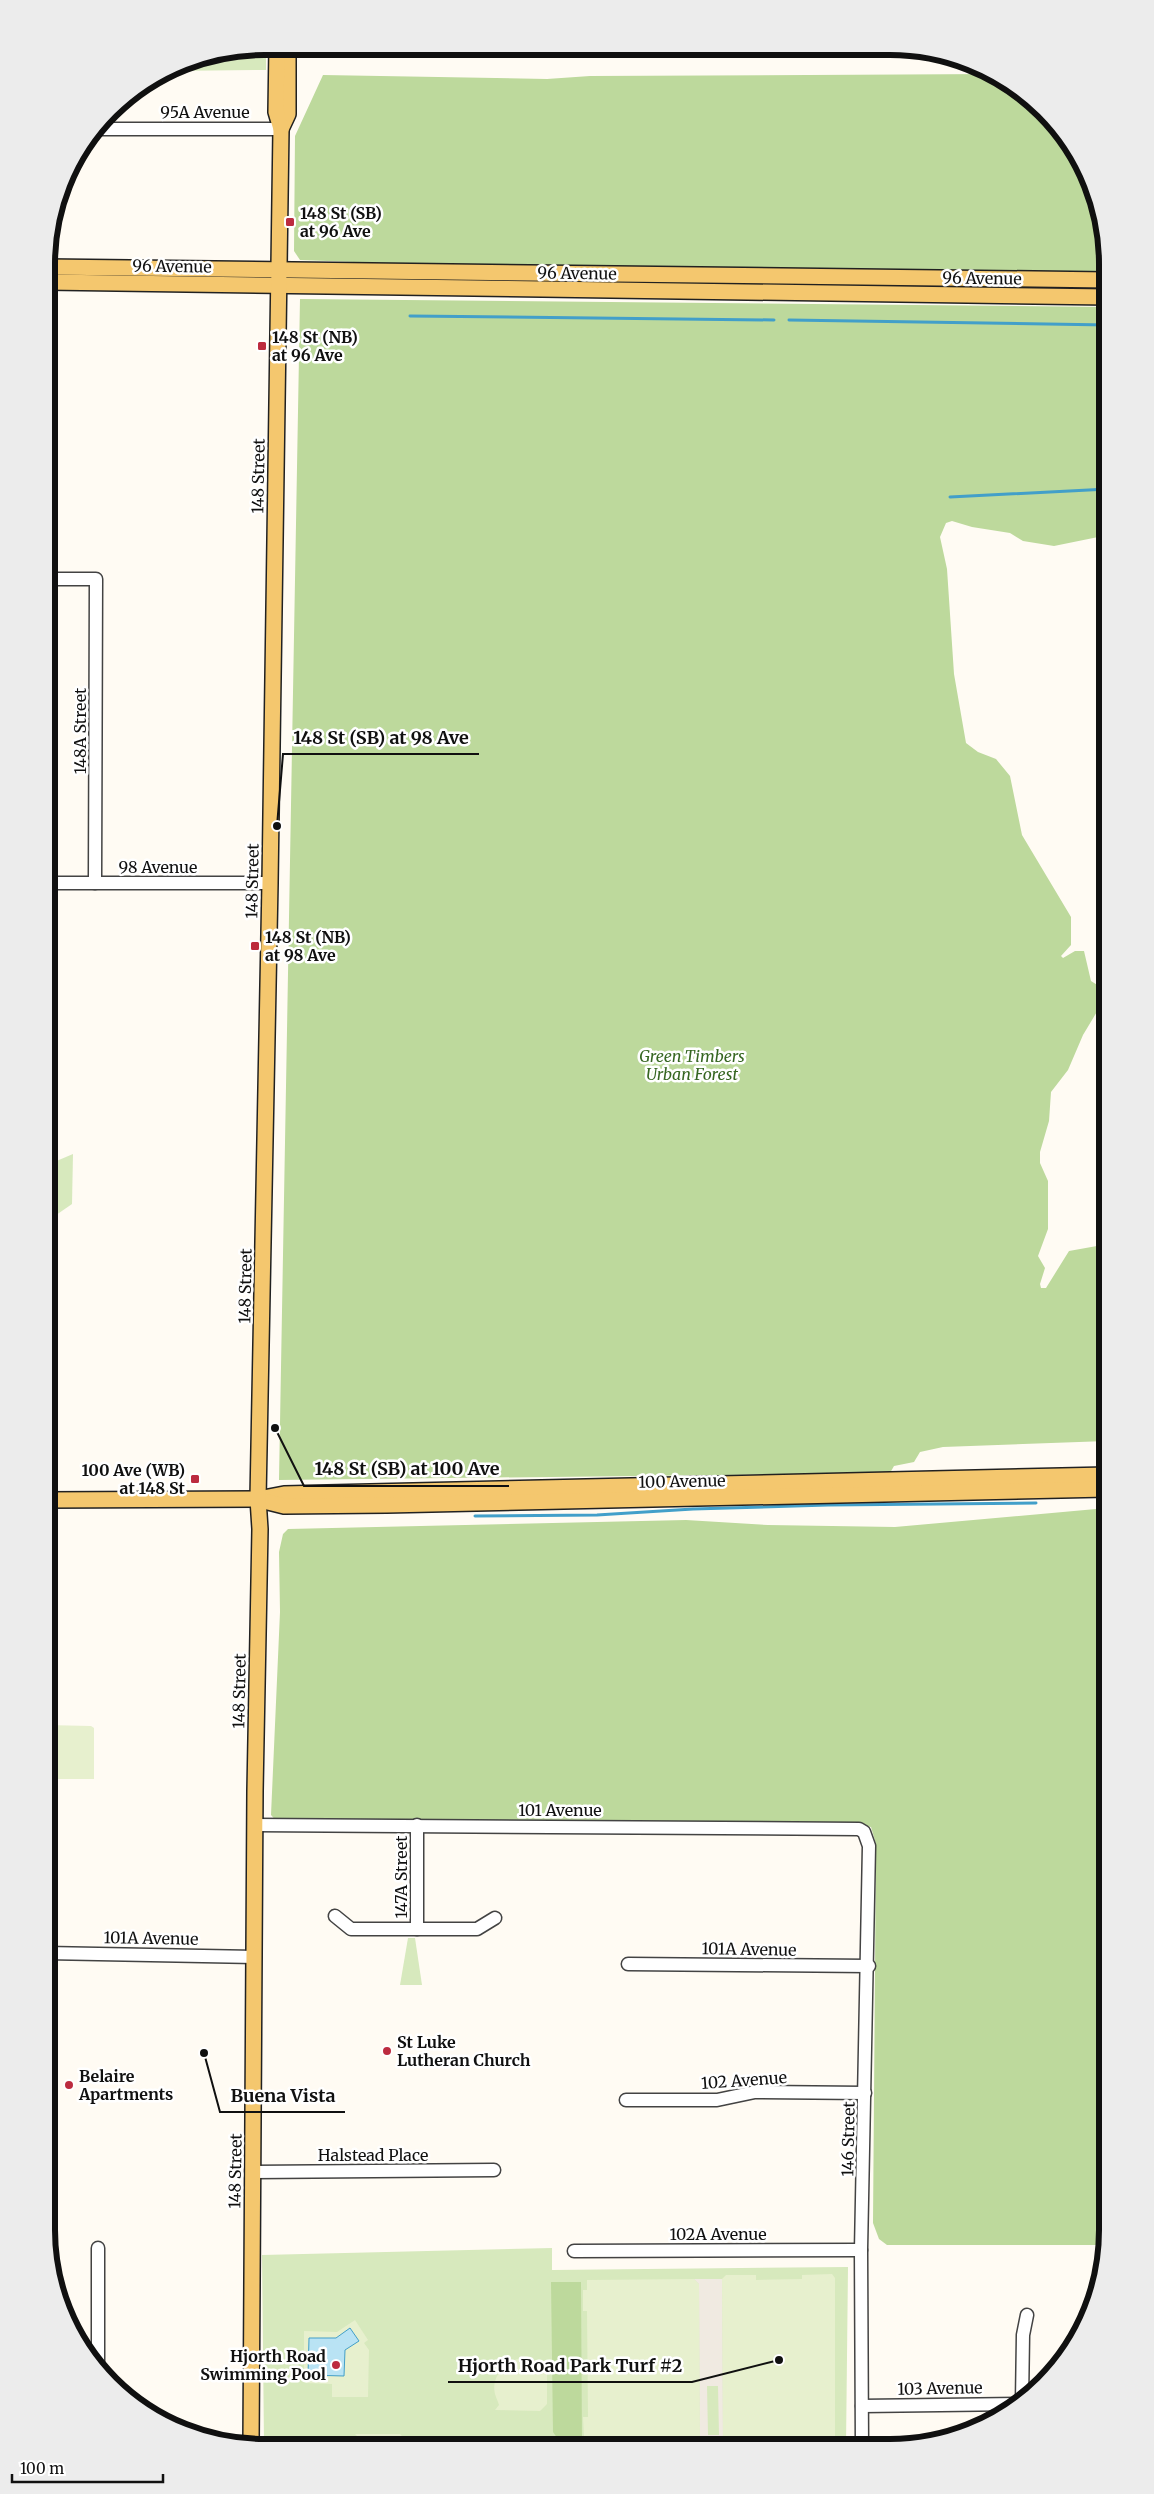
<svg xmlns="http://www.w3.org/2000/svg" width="1154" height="2494" font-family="Merriweather,serif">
<rect width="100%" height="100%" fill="#fffbf3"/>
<g fill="#d7e9bd">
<polygon points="266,46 266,70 168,71 181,63"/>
<polygon points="73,1154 72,1204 46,1222 47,1165"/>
<polygon points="408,1938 415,1938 422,1985 400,1985"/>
<polygon points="552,2248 552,2270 848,2267 846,2447 264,2444 262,2255"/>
</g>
<g fill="#bdd99c">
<polygon points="994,74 1034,100 1078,155 1100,207 1108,275 490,267 300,260 294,251 295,136 323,75 547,79 590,76"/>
<polygon points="300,299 1108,307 1108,496 1100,497 1108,508 1108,535 1054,546 1023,541 1010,533 972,527 952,521 946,523 940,537 947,569 954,674 966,743 978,752 996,759 1010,776 1022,835 1071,917 1071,945 1061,956 1063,958 1075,951 1084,951 1091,981 1102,988 1103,996 1098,1010 1083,1035 1068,1070 1051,1092 1049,1121 1040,1152 1040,1163 1048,1181 1048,1229 1038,1256 1045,1268 1040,1284 1041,1288 1046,1288 1069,1251 1108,1244 1107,1441 943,1447 920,1452 914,1462 894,1466 890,1473 279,1480"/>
<polygon points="1107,1508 1107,2245 887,2245 879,2239 873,2223 876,1844 871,1827 859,1825 278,1823 271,1815 280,1612 279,1552 283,1534 288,1529 686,1520 768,1525 895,1527"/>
<polygon points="551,2282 581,2282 582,2444 560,2442 553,2432"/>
</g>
<g fill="#e7f0ce">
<polygon points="46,1725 91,1726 94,1728 94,1779 46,1779"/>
<polygon points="832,2274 835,2278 835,2445 834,2447 729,2446 723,2441 722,2279 726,2275 756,2275 756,2280 802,2279 802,2275"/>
<polygon points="694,2279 699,2284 700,2441 696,2445 588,2446 588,2438 584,2438 583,2417 588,2417 587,2311 583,2311 583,2290 587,2290 587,2280"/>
<polygon points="355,2320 368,2340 364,2343 369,2350 368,2397 332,2397 332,2384 306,2383 304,2380 304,2331 337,2332"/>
<path d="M517 2359 539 2365 547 2362V2404L540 2411 495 2410 499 2405C498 2401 496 2398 495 2394 491 2377 503 2365 517 2359Z"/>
<polygon points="355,2434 400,2434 407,2441 407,2445 359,2444 360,2439"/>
</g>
<path fill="#f0eae1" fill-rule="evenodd" d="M694 2279H722L723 2447H700L699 2284ZM707 2386H718L719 2435H708Z"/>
<polygon fill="#b9e3f4" stroke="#429fc9" points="350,2328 359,2341 345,2350 344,2376 308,2375 309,2338 336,2338"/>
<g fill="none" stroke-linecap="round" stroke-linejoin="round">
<g stroke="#429fc9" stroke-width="3">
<polyline points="410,316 774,320"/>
<polyline points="789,320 1108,325"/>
<polyline points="950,497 1108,489"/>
<polyline points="475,1516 597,1515 693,1509 828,1505 1036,1503"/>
<polyline points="1103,1665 1107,1628"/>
</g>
<g stroke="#434343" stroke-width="15">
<g id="minor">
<polyline points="99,129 281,129"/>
<polyline points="47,579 96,579 95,883"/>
<polyline points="47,883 270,883"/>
<polyline points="255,1825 859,1829 864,1832 869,1846 861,2250 862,2448"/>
<polyline points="335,1916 351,1929 477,1929 495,1918"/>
<polyline points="417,1929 417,1825"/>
<polyline points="46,1953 255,1957"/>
<polyline points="628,1964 869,1966"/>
<polyline points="626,2100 717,2100 755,2092 865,2093"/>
<polyline points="252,2172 494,2170"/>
<polyline points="98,2248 98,2368"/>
<polyline points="574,2251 861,2250"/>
<polyline points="1022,2401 1023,2335 1027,2315"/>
<polyline points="862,2406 1019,2404"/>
</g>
</g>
<g stroke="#212121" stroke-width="18">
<g id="major">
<polyline points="281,129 288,114 288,46"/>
<polyline points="47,267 1108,280"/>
<polyline points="47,282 1108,297"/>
<polyline points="46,1500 258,1499 284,1494 1107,1475"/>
<polyline points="264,1501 284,1506 387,1505 1107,1489"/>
<polyline points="251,2444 255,1791 260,1529 258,1499 270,883 281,129 276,112 277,46"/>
</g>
</g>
<use href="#minor" stroke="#fff" stroke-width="12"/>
<use href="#major" stroke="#f4c76e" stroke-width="15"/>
</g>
<g fill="#bc2b3f" stroke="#fff" stroke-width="2">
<rect x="285" y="217" width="10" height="10" rx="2.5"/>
<rect x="257" y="341" width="10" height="10" rx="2.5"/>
<rect x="250" y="941" width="10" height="10" rx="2.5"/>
<rect x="190" y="1474" width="10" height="10" rx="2.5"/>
<circle cx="387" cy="2051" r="5"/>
<circle cx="69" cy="2085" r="5"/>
<circle cx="336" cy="2365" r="5"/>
</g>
<g text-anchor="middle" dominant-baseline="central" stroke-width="5" stroke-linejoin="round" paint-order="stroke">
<g font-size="16" fill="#101010" stroke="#fff">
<text x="205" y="112">95A Avenue</text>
<text transform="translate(172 266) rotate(1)">96 Avenue</text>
<text transform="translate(577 273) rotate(1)">96 Avenue</text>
<text transform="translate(982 278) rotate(1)">96 Avenue</text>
<text transform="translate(258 476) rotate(-89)">148 Street</text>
<text transform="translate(80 731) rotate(-90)">148A Street</text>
<text x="158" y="867">98 Avenue</text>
<text transform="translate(252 881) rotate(-89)">148 Street</text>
<text transform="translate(245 1286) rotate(-89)">148 Street</text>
<text transform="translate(682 1481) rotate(-1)">100 Avenue</text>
<text transform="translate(239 1691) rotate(-89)">148 Street</text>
<text x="560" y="1810">101 Avenue</text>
<text transform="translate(401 1877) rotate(-90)">147A Street</text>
<text transform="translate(151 1938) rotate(1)">101A Avenue</text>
<text transform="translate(749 1949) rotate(1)">101A Avenue</text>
<text transform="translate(744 2080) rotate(-4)">102 Avenue</text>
<text transform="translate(848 2139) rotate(-89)">146 Street</text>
<text x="373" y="2155">Halstead Place</text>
<text transform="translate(235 2171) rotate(-89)">148 Street</text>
<text x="718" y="2234">102A Avenue</text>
<text transform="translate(940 2388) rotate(-1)">103 Avenue</text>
</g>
<g font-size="16" font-weight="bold" fill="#101010" stroke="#fff" text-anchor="start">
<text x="300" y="213">148 St (SB)<tspan x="300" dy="18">at 96 Ave</tspan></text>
<text x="272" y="337">148 St (NB)<tspan x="272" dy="18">at 96 Ave</tspan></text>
<text x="265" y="937">148 St (NB)<tspan x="265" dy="18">at 98 Ave</tspan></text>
<text x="185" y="1470" text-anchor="end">100 Ave (WB)<tspan x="185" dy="18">at 148 St</tspan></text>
<text x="397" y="2042">St Luke<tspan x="397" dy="18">Lutheran Church</tspan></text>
<text x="79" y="2076">Belaire<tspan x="79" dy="18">Apartments</tspan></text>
<text x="326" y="2356" text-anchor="end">Hjorth Road<tspan x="326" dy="18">Swimming Pool</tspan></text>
</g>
<g font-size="16" font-style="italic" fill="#366621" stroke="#fff">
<text x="692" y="1056">Green Timbers<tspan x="692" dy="18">Urban Forest</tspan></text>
</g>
</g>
<path d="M0 0H1154V2494H0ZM264 55H890A209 209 0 0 1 1099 264V2230A209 209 0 0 1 890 2439H264A209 209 0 0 1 55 2230V264A209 209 0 0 1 264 55Z" fill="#ececec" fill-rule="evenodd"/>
<path fill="none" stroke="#101010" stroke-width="6" d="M264 55H890A209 209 0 0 1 1099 264V2230A209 209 0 0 1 890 2439H264A209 209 0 0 1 55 2230V264A209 209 0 0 1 264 55Z"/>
<path fill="none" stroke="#101010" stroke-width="2" d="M277 826L283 754H479M275 1428L304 1486H509M204 2053L220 2112H345M779 2360L692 2382H448"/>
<g fill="#101010" stroke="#fff" stroke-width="2">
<circle cx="277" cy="826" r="5"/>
<circle cx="275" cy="1428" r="5"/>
<circle cx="204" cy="2053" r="5"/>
<circle cx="779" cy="2360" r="5"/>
</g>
<g font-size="18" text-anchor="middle" font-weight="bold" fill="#101010" stroke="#fff" stroke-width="5" stroke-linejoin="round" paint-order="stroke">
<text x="381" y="744">148 St (SB) at 98 Ave</text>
<text x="407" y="1475">148 St (SB) at 100 Ave</text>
<text x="283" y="2102">Buena Vista</text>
<text x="570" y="2372">Hjorth Road Park Turf #2</text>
</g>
<path d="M12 2474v8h151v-8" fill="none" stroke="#101010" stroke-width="2.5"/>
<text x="20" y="2474" font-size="15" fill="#101010" stroke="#ffffff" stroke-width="4" paint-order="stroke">100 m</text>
</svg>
